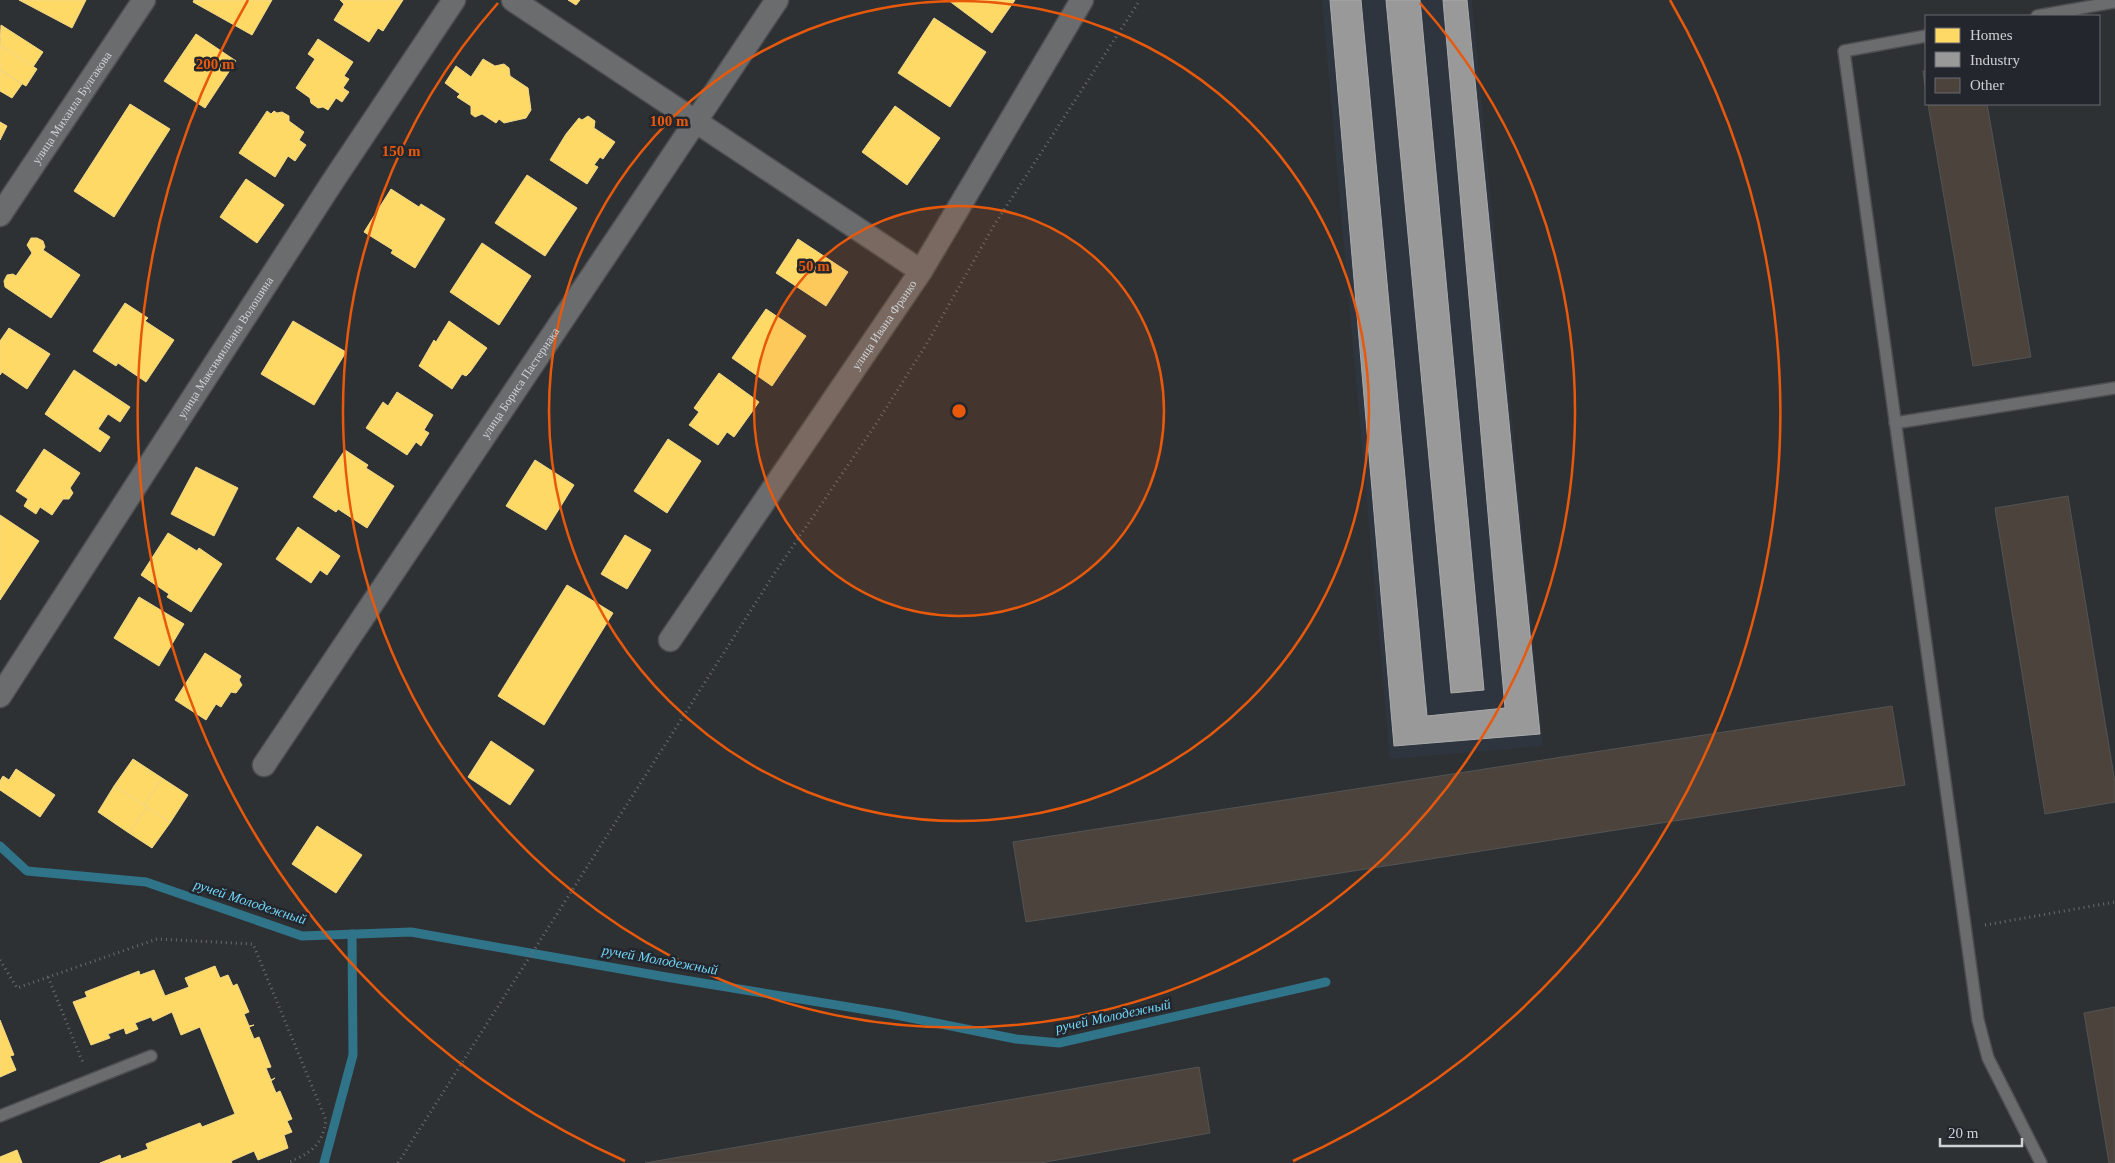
<svg xmlns="http://www.w3.org/2000/svg" width="2115" height="1163" font-family="Georgia,serif">
<rect width="100%" height="100%" fill="#2e3134"/>
<polygon fill="#2f353f" points="1322,0 1472,0 1543,746 1390,759"/>
<g fill="#ffd966" stroke="#f1d787">
<polygon points="19,0 86,0 72,28"/>
<polygon points="194,0 272,0 252,35 193,2"/>
<polygon points="340,0 403,0 383,31 378,28 369,42 334,20 344,4"/>
<polygon points="568,0 580,0 576,5"/>
<polygon points="948,0 1015,0 992,33"/>
<polygon points="934,18 986,52 950,107 898,73"/>
<polygon points="1,25 43,52 33,67 0,45"/>
<polygon points="196,34 236,61 205,108 164,81"/>
<polygon points="318,39 353,62 344,76 349,79 343,88 349,92 342,102 336,98 328,110 323,107 318,108 311,103 310,98 296,88 315,59 308,54"/>
<polygon points="0,45 37,69 26,86 0,70"/>
<polygon points="483,59 495,66 504,64 509,68 510,76 528,88 531,110 526,118 504,123 499,119 496,123 482,114 475,117 471,114 471,106 457,97 460,94 445,83 456,66 471,77"/>
<polygon points="0,70 22,84 12,98 0,91"/>
<polygon points="130,104 170,129 114,217 74,191"/>
<polygon points="895,106 940,138 907,185 862,152"/>
<polygon points="267,111 271,114 274,111 277,113 282,112 289,116 289,121 304,132 299,140 306,145 295,161 288,156 275,177 239,153"/>
<polygon points="588,116 595,121 594,128 615,142 603,159 600,157 594,165 598,167 587,184 550,160 566,134 579,118 582,120"/>
<polygon points="0,122 7,126 0,140"/>
<polygon points="527,175 577,208 545,256 495,223"/>
<polygon points="246,179 284,205 257,243 220,217"/>
<polygon points="391,189 419,207 421,204 445,219 415,268 391,253 393,250 364,232"/>
<polygon points="31,238 37,238 43,241 45,247 43,250 80,275 51,318 5,287 4,281 7,275 13,274 16,276 32,253 27,245"/>
<polygon points="798,239 848,272 826,306 776,273"/>
<polygon points="482,243 531,276 499,325 450,292"/>
<polygon points="125,303 148,318 145,321 174,340 146,382 118,363 116,366 93,351"/>
<polygon points="766,309 806,336 772,386 732,358"/>
<polygon points="293,321 346,352 314,405 261,374"/>
<polygon points="449,321 487,348 470,372 466,376 462,374 452,389 419,366 434,340 436,342"/>
<polygon points="9,328 50,354 27,389 2,372 0,375 0,341"/>
<polygon points="74,370 130,407 120,422 108,414 98,429 110,437 100,452 45,414"/>
<polygon points="719,373 759,402 734,437 727,432 718,445 689,425 699,412 694,408"/>
<polygon points="397,392 433,415 424,430 429,433 421,446 416,442 407,455 366,428 383,402 388,406"/>
<polygon points="668,439 701,461 667,513 634,491"/>
<polygon points="44,449 80,473 70,488 73,493 69,499 63,499 52,515 40,507 36,514 24,506 28,499 16,491"/>
<polygon points="345,450 368,465 366,468 394,486 367,528 338,509 336,512 313,497"/>
<polygon points="535,460 574,485 546,530 506,506"/>
<polygon points="196,467 238,488 214,536 171,514"/>
<polygon points="0,515 39,541 0,600"/>
<polygon points="298,527 340,556 327,575 320,570 311,583 276,559"/>
<polygon points="168,533 197,551 199,548 222,564 191,612 167,597 169,594 141,575"/>
<polygon points="625,535 651,550 627,589 601,574"/>
<polygon points="567,585 613,613 544,725 498,696"/>
<polygon points="139,597 184,624 159,666 114,638"/>
<polygon points="205,653 241,676 239,680 242,685 236,693 231,692 221,707 216,704 206,720 175,700"/>
<polygon points="491,741 534,770 510,805 468,777"/>
<polygon points="133,759 162,778 144,806 114,786"/>
<polygon points="16,769 55,795 40,817 0,790 0,781 3,776 9,780"/>
<polygon points="162,778 188,795 170,823 144,806"/>
<polygon points="114,786 147,807 129,833 98,812"/>
<polygon points="147,807 170,823 152,848 129,833"/>
<polygon points="317,826 362,855 336,893 292,864"/>
<polygon points="215,966 220,978 228,975 233,986 237,984 249,1012 244,1014 249,1026 254,1025 249,1027 254,1039 259,1037 271,1067 266,1068 271,1080 275,1078 271,1081 276,1093 280,1091 292,1119 287,1121 292,1132 284,1135 288,1148 258,1160 254,1151 231,1161 232,1163 100,1163 120,1155 121,1159 148,1149 146,1144 200,1123 202,1127 235,1114 200,1027 181,1035 172,1012 153,1021 151,1017 135,1023 138,1029 126,1034 124,1028 108,1034 110,1038 91,1045 73,1002 87,997 85,992 139,971 140,975 154,970 165,996 189,987 185,978"/>
<polygon points="0,1020 14,1055 10,1056 16,1070 0,1077"/>
<polygon points="17,1150 22,1163 0,1163 0,1157"/>
</g>
<g fill="#999" stroke="#a9aaab">
<polygon points="1330,0 1361,0 1427,716 1505,708 1443,0 1467,0 1540,734 1394,746"/>
<polygon points="1386,0 1420,0 1484,690 1451,693"/>
</g>
<g fill="none" stroke-linecap="round" stroke-linejoin="round">
<g stroke="#30748a" stroke-width="9">
<polyline points="0,846 27,871 146,882 302,936 411,932 666,977 891,1014 1016,1039 1059,1043 1326,982"/>
<polyline points="324,1163 353,1055 352,934"/>
</g>
</g>
<g fill="#4c433c" stroke="#535454">
<polygon points="1923,71 1926,71 1926,92"/>
<polygon points="1928,104 1987,104 2031,357 1973,366"/>
<polygon points="2068,496 2115,783 2115,802 2045,814 1995,508"/>
<polygon points="1892,706 1905,785 1026,922 1013,842"/>
<polygon points="2115,1007 2115,1163 2109,1163 2084,1013"/>
<polygon points="1199,1067 1210,1133 1040,1163 645,1163"/>
</g>
<g fill="none" stroke-linecap="round" stroke-linejoin="round">
<g stroke="#4c4e50" stroke-width="14">
<g id="lane">
<polyline points="2037,16 2115,2"/>
<polyline points="1926,36 1844,51 1978,1020 1988,1058 2041,1163"/>
<polyline points="1895,423 2115,388"/>
<polyline points="0,1116 151,1056"/>
</g>
</g>
<g stroke="#4c4e50" stroke-width="25">
<g id="street">
<polyline points="513,0 921,271"/>
<path id="s1" d="M0 215 144 0"/>
<path id="s2" d="M670 640 921 271 1082 0"/>
<path id="s3" d="M0 696 333 181 454 0"/>
<path id="s4" d="M264 765 777 0"/>
</g>
</g>
<g stroke="#6a6c6f" stroke-width="3" stroke-dasharray="1 4" stroke-linecap="butt">
<polyline points="1985,925 2115,902"/>
<path d="M0 960 17 988 157 939 253 944 326 1120C322 1147 310 1153 287 1163"/>
<polyline points="48,977 83,1063"/>
<polyline points="398,1163 776,571 878,421 926,345 993,227 1140,0"/>
</g>
<use href="#lane" stroke="#6a6c6e" stroke-width="11"/>
<use href="#street" stroke="#6a6c6e" stroke-width="22"/>
</g>
<circle cx="959" cy="411" r="205" fill="#e8590c" fill-opacity=".12"/>
<g fill="none" stroke="#e8590c" stroke-width="2.5">
<circle cx="959" cy="411" r="205"/>
<circle cx="959" cy="411" r="410"/>
<path d="M1420 3A616 616 0 1 1 498 3"/>
<path d="M625 1161A821 821 0 0 1 248 0M1670 0A821 821 0 0 1 1293 1161"/>
</g>
<g text-anchor="middle" dominant-baseline="central" stroke-width="5" stroke-linejoin="round" paint-order="stroke">
<g font-size="12" fill="#cfd2d5" stroke="#23262c">
<text stroke="none"><textPath href="#s1" startOffset="129">улица Михаила Булгакова</textPath></text>
<text stroke="none"><textPath href="#s2" startOffset="381">улица Ивана Франко</textPath></text>
<text stroke="none"><textPath href="#s3" startOffset="415">улица Максимилиана Волошина</textPath></text>
<text stroke="none"><textPath href="#s4" startOffset="460">улица Бориса Пастернака</textPath></text>
</g>
<g font-size="14" font-style="italic" fill="#71d6f8" stroke="#23262c">
<text transform="translate(250 902) rotate(18)">ручей Молодежный</text>
<text transform="translate(660 960) rotate(10)">ручей Молодежный</text>
<text transform="translate(1113 1016) rotate(-12)">ручей Молодежный</text>
</g>
</g>
<circle cx="959" cy="411" r="8" fill="#e8590c" stroke="#23262c" stroke-width="2.5"/>
<g font-size="15" text-anchor="middle" font-weight="bold" fill="#e8590c" stroke="#23262c" stroke-width="5" stroke-linejoin="round" paint-order="stroke">
<text x="215" y="69">200 m</text>
<text x="669" y="126">100 m</text>
<text x="401" y="156">150 m</text>
<text x="814" y="271">50 m</text>
</g>
<rect x="1925" y="15" width="175" height="90" fill="#23262c" stroke="#686b70"/>
<rect x="1935" y="28" width="25" height="15" fill="#ffd966" stroke="#686b70"/>
<text x="1970" y="40" font-size="15" fill="#cfd2d5">Homes</text>
<rect x="1935" y="52" width="25" height="15" fill="#999999" stroke="#686b70"/>
<text x="1970" y="65" font-size="15" fill="#cfd2d5">Industry</text>
<rect x="1935" y="78" width="25" height="15" fill="#4c433c" stroke="#686b70"/>
<text x="1970" y="90" font-size="15" fill="#cfd2d5">Other</text>
<path d="M1940 1138v8h82v-8" fill="none" stroke="#cfd2d5" stroke-width="2.5"/>
<text x="1948" y="1138" font-size="15" fill="#cfd2d5" stroke="#23262c" stroke-width="4" paint-order="stroke">20 m</text>
</svg>
